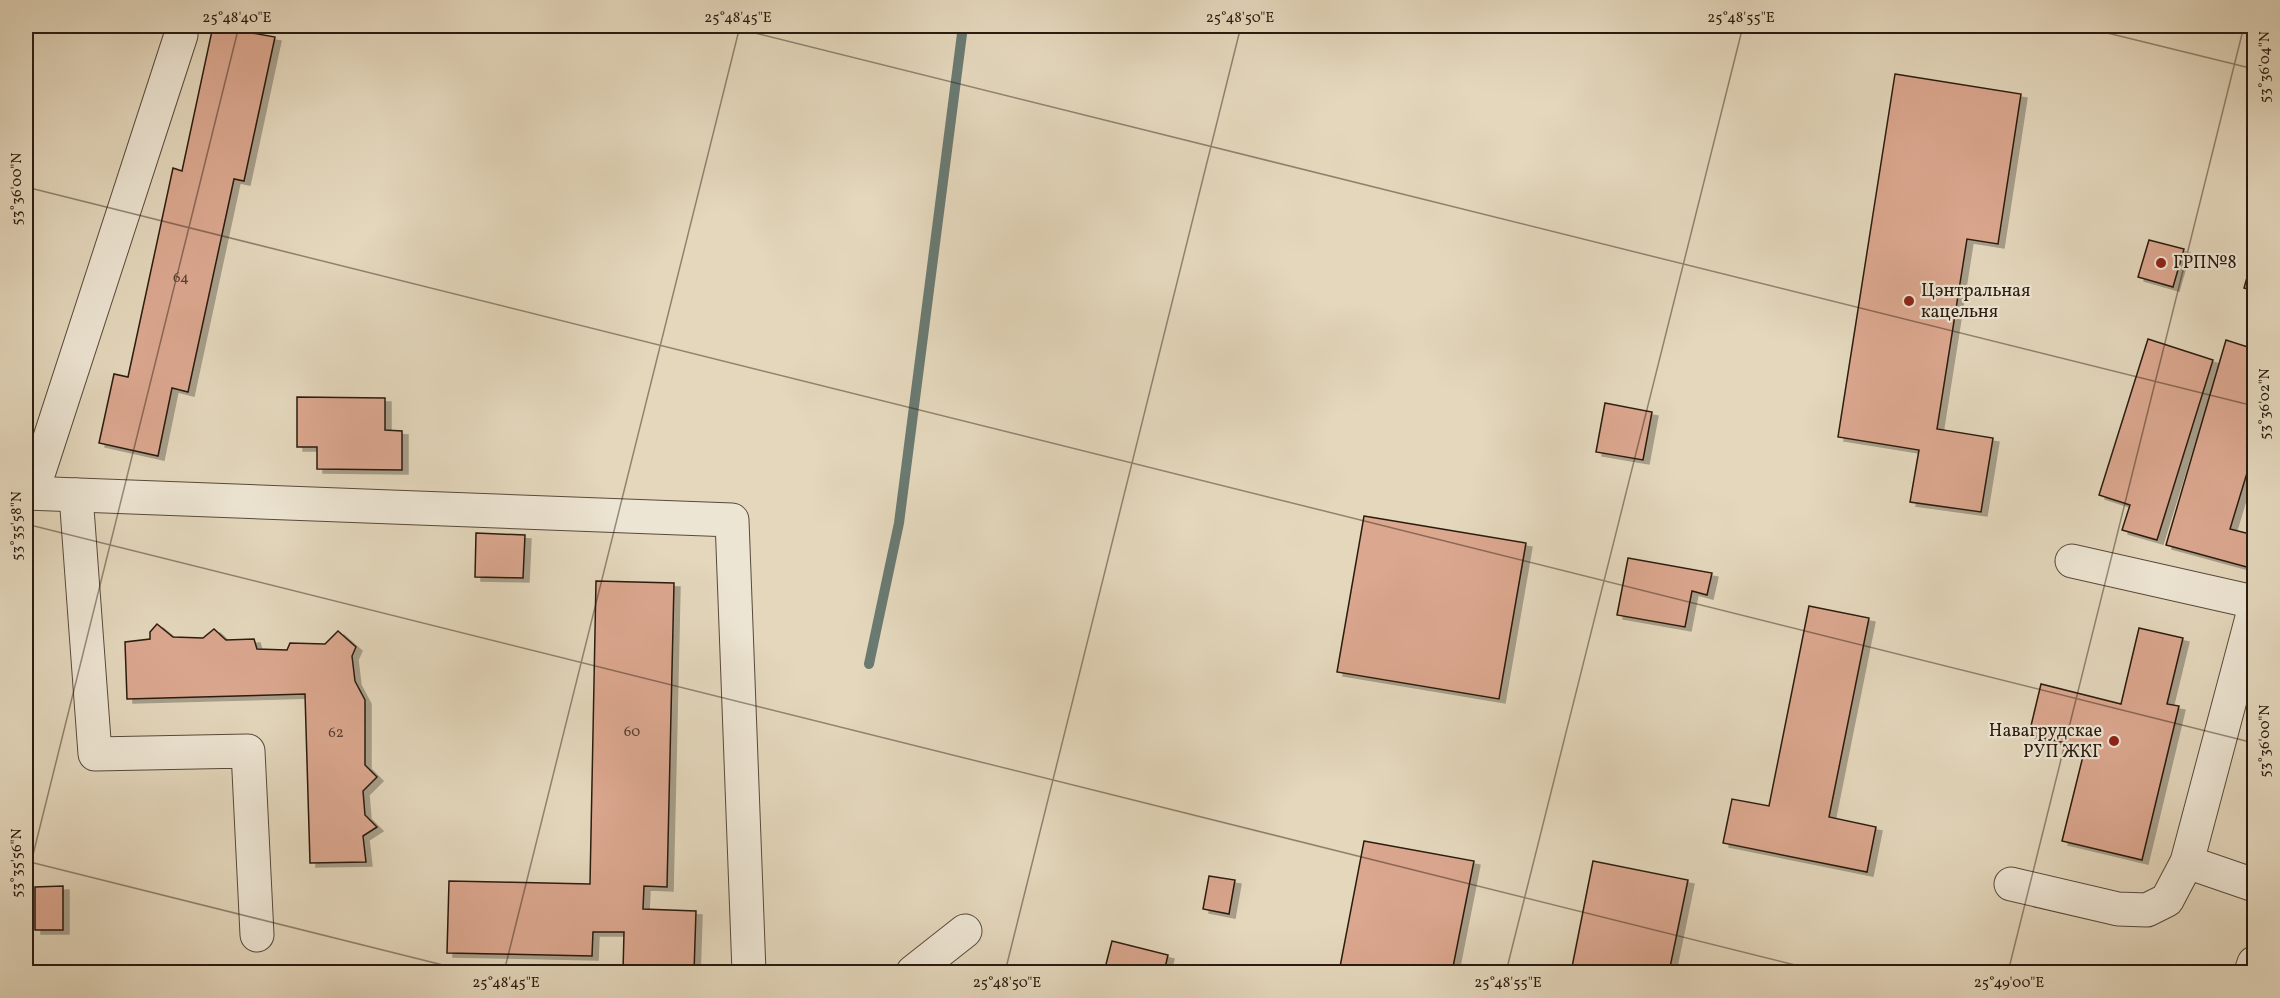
<svg xmlns="http://www.w3.org/2000/svg" width="2280" height="998" font-family="Vollkorn,serif">
<defs>
<filter id="shadow"><feDropShadow dx="6" dy="4" stdDeviation="0" flood-color="#0004"/></filter>
</defs>
<rect width="100%" height="100%" fill="#e4d7bc"/>
<filter id="stains"><feTurbulence type="fractalNoise" baseFrequency=".00333" numOctaves="4"/><feColorMatrix values="0 0 0 0 .2 0 0 0 0 .09 0 0 0 0 .02 0 0 0 .5 -.17"/></filter>
<radialGradient id="worn" r=".72"><stop offset=".6" stop-color="#630" stop-opacity="0"/><stop offset="1" stop-color="#630" stop-opacity=".3"/></radialGradient>
<g fill="none" stroke-linecap="round" stroke-linejoin="round">
<polyline stroke="#6a7a72" stroke-width="10" points="869,664 899,523 963,26"/>
</g>
<g fill="#dba78f" stroke="#2a1b10" stroke-width="1.5" filter="url(#shadow)">
<polygon points="213,26 275,37 244,181 234,179 188,392 172,388 158,456 99,443 114,374 128,377 173,168 182,171"/>
<polygon points="1895,74 2021,94 1998,244 1967,239 1937,429 1993,438 1981,512 1910,502 1919,450 1838,437"/>
<polygon points="2149,240 2184,249 2173,287 2138,277"/>
<polygon points="2254,253 2254,291 2244,288"/>
<polygon points="2148,339 2213,360 2157,540 2122,530 2130,505 2099,495"/>
<polygon points="2226,340 2254,349 2254,450 2230,529 2254,535 2254,569 2166,545"/>
<polygon points="297,397 385,398 385,430 402,431 402,470 317,469 317,447 297,447"/>
<polygon points="1605,403 1652,412 1643,460 1596,452"/>
<polygon points="1364,516 1526,543 1499,699 1337,672"/>
<polygon points="476,533 525,535 523,578 475,577"/>
<polygon points="1628,558 1712,573 1707,595 1692,591 1685,627 1617,615"/>
<polygon points="596,581 674,583 667,887 644,886 643,909 696,911 694,972 623,972 624,932 593,932 592,956 447,953 449,881 590,884"/>
<polygon points="1809,606 1869,618 1829,817 1876,827 1867,872 1723,843 1732,799 1769,806"/>
<polygon points="157,624 173,637 203,638 214,629 226,640 254,639 257,649 287,650 290,643 325,644 338,631 356,647 352,656 355,681 365,700 365,765 377,777 363,791 365,815 377,827 363,836 366,862 310,863 305,694 127,699 125,642 150,639 150,632"/>
<polygon points="2139,628 2183,638 2167,704 2179,706 2142,860 2062,841 2085,748 2029,734 2041,684 2121,704"/>
<polygon points="1364,841 1474,861 1452,972 1339,972"/>
<polygon points="1593,861 1688,880 1669,972 1571,972"/>
<polygon points="1209,876 1235,880 1229,914 1203,909"/>
<polygon points="63,886 63,930 35,930 35,887"/>
<polygon points="1112,941 1168,955 1164,972 1104,972"/>
</g>
<g fill="none" stroke-linecap="round" stroke-linejoin="round">
<g stroke="#584a3b" stroke-width="35">
<g id="minor">
<polyline points="26,493 732,520 749,972"/>
<polyline points="32,493 181,35"/>
<polyline points="76,495 95,754 248,751 257,935"/>
<polyline points="2072,561 2254,602"/>
<polyline points="2187,862 2254,885"/>
<polyline points="2011,884 2118,909 2147,910 2167,900 2187,862 2254,610"/>
<polyline points="913,972 965,931"/>
<polyline points="2251,972 2254,963"/>
</g>
</g>
<use href="#minor" stroke="#ede5d3" stroke-width="33"/>
</g>
<path fill="none" stroke="#2a1b10" stroke-width="1.5" stroke-opacity="0.45" d="M727 26 2254 406M2079 26 2254 69M26 187 2254 743M26 524 1823 972M26 861 471 972M26 883 239 26M504 972 740 26M1005 972 1241 26M1506 972 1743 26M2008 972 2244 26"/>
<g fill="#8f2418" stroke="#ede5d3" stroke-width="2">
<circle cx="2161" cy="263" r="6"/>
<circle cx="1909" cy="301" r="6"/>
<circle cx="2114" cy="741" r="6"/>
</g>
<g text-anchor="middle" dominant-baseline="central" stroke-width="4.5" stroke-linejoin="round" paint-order="stroke">
<g font-size="15" fill="#563e30">
<text x="181" y="278">64</text>
<text x="632" y="732">60</text>
<text x="336" y="733">62</text>
</g>
<g font-size="18" fill="#2a1b10" stroke="#ede5d3" text-anchor="start">
<text x="2173" y="263">ГРП№8</text>
<text x="1921" y="291">Цэнтральная<tspan x="1921" dy="21">кацельня</tspan></text>
<text x="2102" y="731" text-anchor="end">Навагрудскае<tspan x="2102" dy="21">РУП ЖКГ</tspan></text>
</g>
</g>
<rect width="2280" height="998" fill="none" stroke="#e4d7bc" stroke-width="66"/>
<rect x="33" y="33" width="2214" height="932" fill="none" stroke="#2a1b10" stroke-width="2"/>
<g font-size="15" text-anchor="middle" fill="#2a1b10">
<text x="237" y="22">25°48'40"E</text>
<text x="738" y="22">25°48'45"E</text>
<text x="1240" y="22">25°48'50"E</text>
<text x="1741" y="22">25°48'55"E</text>
<text transform="translate(2264 67) rotate(-90)" y="5">53°36'04"N</text>
<text transform="translate(16 189) rotate(-90)" y="5">53°36'00"N</text>
<text transform="translate(2264 404) rotate(-90)" y="5">53°36'02"N</text>
<text transform="translate(16 526) rotate(-90)" y="5">53°35'58"N</text>
<text transform="translate(2264 741) rotate(-90)" y="5">53°36'00"N</text>
<text transform="translate(16 863) rotate(-90)" y="5">53°35'56"N</text>
<text x="506" y="987">25°48'45"E</text>
<text x="1007" y="987">25°48'50"E</text>
<text x="1508" y="987">25°48'55"E</text>
<text x="2009" y="987">25°49'00"E</text>
</g>
<rect width="100%" height="100%" filter="url(#stains)"/>
<rect width="100%" height="100%" fill="url(#worn)"/>
</svg>
